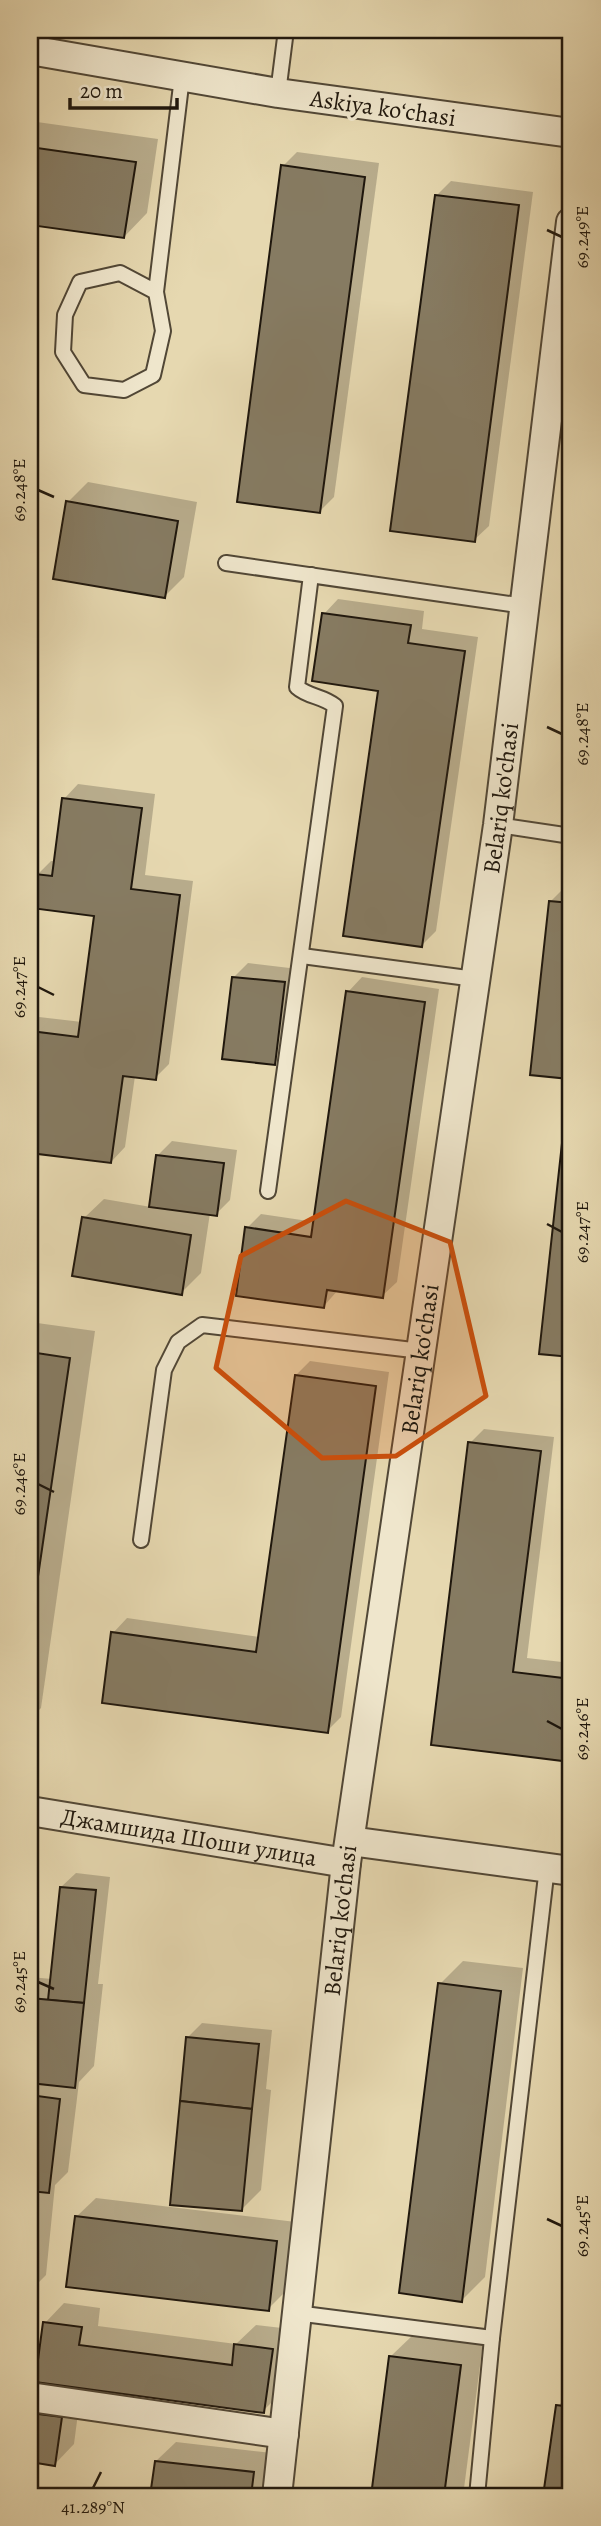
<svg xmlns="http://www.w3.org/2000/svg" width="601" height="2526" font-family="Alegreya,serif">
<rect width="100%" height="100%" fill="#e6d8b0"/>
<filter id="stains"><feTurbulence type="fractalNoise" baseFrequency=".00286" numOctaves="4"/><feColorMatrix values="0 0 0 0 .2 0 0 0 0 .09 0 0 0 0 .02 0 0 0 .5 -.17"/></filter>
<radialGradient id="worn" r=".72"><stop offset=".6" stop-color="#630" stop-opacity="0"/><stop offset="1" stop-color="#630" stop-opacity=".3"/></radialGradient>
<g fill="#0003">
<polygon points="30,121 158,139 147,213 124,237 35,224 30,258"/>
<polygon points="297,152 379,163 334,497 320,511 283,166"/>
<polygon points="451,181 533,192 489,526 474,540 437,195"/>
<polygon points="88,482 197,502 184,577 164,597 68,502"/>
<polygon points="338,599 424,611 422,629 478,637 436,931 422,945 380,689 324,614"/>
<polygon points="78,784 155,794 145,875 193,881 169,1064 155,1078 135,1076 125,1147 111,1162 30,1151 30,1108 35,1064 30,1063 30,1026 39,1017 82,1022 96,914 37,875 51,861 56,861 64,799"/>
<polygon points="571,881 571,1355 541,1352 571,1078 551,901"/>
<polygon points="248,963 298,969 289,1049 275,1063 234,977"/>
<polygon points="362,977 439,989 397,1282 382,1296 338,1290 324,1306 247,1228 261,1214 315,1222 348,992"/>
<polygon points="172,1141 237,1150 230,1200 216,1214 210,1213 201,1273 181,1293 84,1218 104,1199 151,1207 157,1156"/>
<polygon points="30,1322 95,1331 41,1708 30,1719"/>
<polygon points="310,1361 389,1372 341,1717 327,1731 113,1633 127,1618 260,1637 296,1375"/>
<polygon points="484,1429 554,1437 527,1658 571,1663 571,1760 433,1744 470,1443"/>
<polygon points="76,1873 110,1877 98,1984 103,1984 94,2066 79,2082 68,2172 55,2185 46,2275 30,2291 30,1977 52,1979 61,1887"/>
<polygon points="463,1961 523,1968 485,2277 462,2300 440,1984"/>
<polygon points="202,2023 272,2030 266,2089 271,2090 261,2190 241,2210 188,2037"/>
<polygon points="96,2198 296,2222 288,2289 268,2309 76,2217"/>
<polygon points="64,2303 100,2308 98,2326 236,2344 256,2325 291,2329 283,2391 263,2411 37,2381 45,2323"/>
<polygon points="414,2334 483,2343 463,2496 372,2496 390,2357"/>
<polygon points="30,2391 80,2398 74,2444 55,2464 30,2460"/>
<polygon points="571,2393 571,2496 545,2496 558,2406"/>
<polygon points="176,2442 272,2453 267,2496 152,2496 156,2461"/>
</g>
<g fill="#867b62" stroke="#1f170d" stroke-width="2">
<polygon points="30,147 136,162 124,238 30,225"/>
<polygon points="281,165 365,177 320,513 237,502"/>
<polygon points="435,195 519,205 475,542 390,531"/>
<polygon points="66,501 178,521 165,598 53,579"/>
<polygon points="322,613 411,625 408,643 465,651 422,947 343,936 378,691 312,681"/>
<polygon points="62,798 142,808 131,889 180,895 156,1080 123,1076 111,1163 30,1153 30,1094 33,1065 30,1065 30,1031 78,1037 94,916 31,908 35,874 52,876"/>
<polygon points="549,901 571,903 571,1357 539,1354 569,1079 530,1075"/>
<polygon points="232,977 285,982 275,1065 222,1059"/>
<polygon points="346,991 425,1002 383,1298 327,1290 324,1308 236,1296 245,1227 311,1237"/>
<polygon points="156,1155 224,1163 217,1216 149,1207"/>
<polygon points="82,1217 191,1235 182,1295 72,1276"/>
<polygon points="30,1352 70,1358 30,1631"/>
<polygon points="295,1375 376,1386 328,1733 102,1703 111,1632 256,1652"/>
<polygon points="468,1442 541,1451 513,1672 571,1679 571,1762 431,1745"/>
<polygon points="60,1887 96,1890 84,2003 48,2000"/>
<polygon points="438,1983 501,1991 462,2302 399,2293"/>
<polygon points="30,1998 84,2003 75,2088 30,2083"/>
<polygon points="186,2037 259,2044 252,2109 180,2101"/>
<polygon points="30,2095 60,2099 49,2193 30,2191"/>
<polygon points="180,2101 252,2109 242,2211 170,2205"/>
<polygon points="75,2216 277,2241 269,2311 66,2287"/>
<polygon points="43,2322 82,2327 79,2345 232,2365 234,2344 273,2349 264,2413 35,2382"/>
<polygon points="389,2356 461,2365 444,2496 371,2496"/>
<polygon points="556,2405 571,2407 571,2496 543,2496"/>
<polygon points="30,2413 62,2417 55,2466 30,2462"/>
<polygon points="155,2461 254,2472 251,2496 150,2496"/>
</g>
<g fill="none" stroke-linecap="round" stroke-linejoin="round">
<g stroke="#514736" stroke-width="18">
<g id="service">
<polyline points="278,93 286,30"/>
<polyline points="156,292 120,273 80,282 65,315 63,352 84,385 124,390 153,375 163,331 156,292 182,77"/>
<polyline points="226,563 524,606"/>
<polyline points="570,616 571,616"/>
<polyline points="498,825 571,836"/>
<polyline points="302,956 475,979"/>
<path d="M268 1191 335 706C323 696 308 697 297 687L311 575"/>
<polyline points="141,1540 164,1370 178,1342 202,1325 421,1351"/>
<polyline points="296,2313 492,2338"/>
<polyline points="477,2496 492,2338 547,1867"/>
</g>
</g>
<g stroke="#514736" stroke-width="32">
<g id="minor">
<polyline points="30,50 278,93 571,133"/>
<path id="s1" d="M30 1811 346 1863"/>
<polyline points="350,1841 571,1871"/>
<polyline points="30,2397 284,2434"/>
<path id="s2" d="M277 2496 346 1863 498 825 571 222"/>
</g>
</g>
<use href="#service" stroke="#efe6cc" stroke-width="14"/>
<use href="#minor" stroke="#efe6cc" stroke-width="28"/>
</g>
<path fill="#ca4f0c" fill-opacity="0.2" stroke="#ca4f0c" stroke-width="5" stroke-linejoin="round" d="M346 1201 450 1242 486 1396 396 1456 322 1458 216 1368 241 1256Z"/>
<path fill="none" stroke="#1f170d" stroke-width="2.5" d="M547 230 562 237M38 490 54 497M547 727 562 734M38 987 54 995M547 1224 562 1232M38 1484 54 1492M547 1721 562 1729M38 1982 54 1989M547 2219 562 2226M93 2488 101 2472"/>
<g text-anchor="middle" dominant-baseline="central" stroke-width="7" stroke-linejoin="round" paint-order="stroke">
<g font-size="24" fill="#1f170d" stroke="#efe6cc">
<text transform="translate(383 108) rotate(8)">Askiya koʻchasi</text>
<text stroke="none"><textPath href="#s2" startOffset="1713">Belariq ko'chasi</textPath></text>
<text stroke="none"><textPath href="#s2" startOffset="1146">Belariq ko'chasi</textPath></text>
<text stroke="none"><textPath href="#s1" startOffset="161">Джамшида Шоши улица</textPath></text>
<text stroke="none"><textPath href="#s2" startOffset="579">Belariq ko'chasi</textPath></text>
</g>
</g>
<rect width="601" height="2526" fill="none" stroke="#e6d8b0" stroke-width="77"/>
<path d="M70 98v10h107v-10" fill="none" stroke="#1f170d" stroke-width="3.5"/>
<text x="80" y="98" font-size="21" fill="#1f170d" stroke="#efe6cc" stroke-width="5" paint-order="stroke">20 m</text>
<rect x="38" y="38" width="524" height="2450" fill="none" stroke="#1f170d" stroke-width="2.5"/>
<g font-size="18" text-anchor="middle" fill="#1f170d">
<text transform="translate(582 237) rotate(-90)" y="6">69.249°E</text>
<text transform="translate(19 490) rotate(-90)" y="6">69.248°E</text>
<text transform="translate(582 734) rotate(-90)" y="6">69.248°E</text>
<text transform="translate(19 987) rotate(-90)" y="6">69.247°E</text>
<text transform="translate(582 1232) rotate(-90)" y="6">69.247°E</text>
<text transform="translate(19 1484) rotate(-90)" y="6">69.246°E</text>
<text transform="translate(582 1729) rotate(-90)" y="6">69.246°E</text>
<text transform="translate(19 1982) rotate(-90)" y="6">69.245°E</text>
<text transform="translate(582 2226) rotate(-90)" y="6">69.245°E</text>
<text x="93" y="2513">41.289°N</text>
</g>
<rect width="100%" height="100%" filter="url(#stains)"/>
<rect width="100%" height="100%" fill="url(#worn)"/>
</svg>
